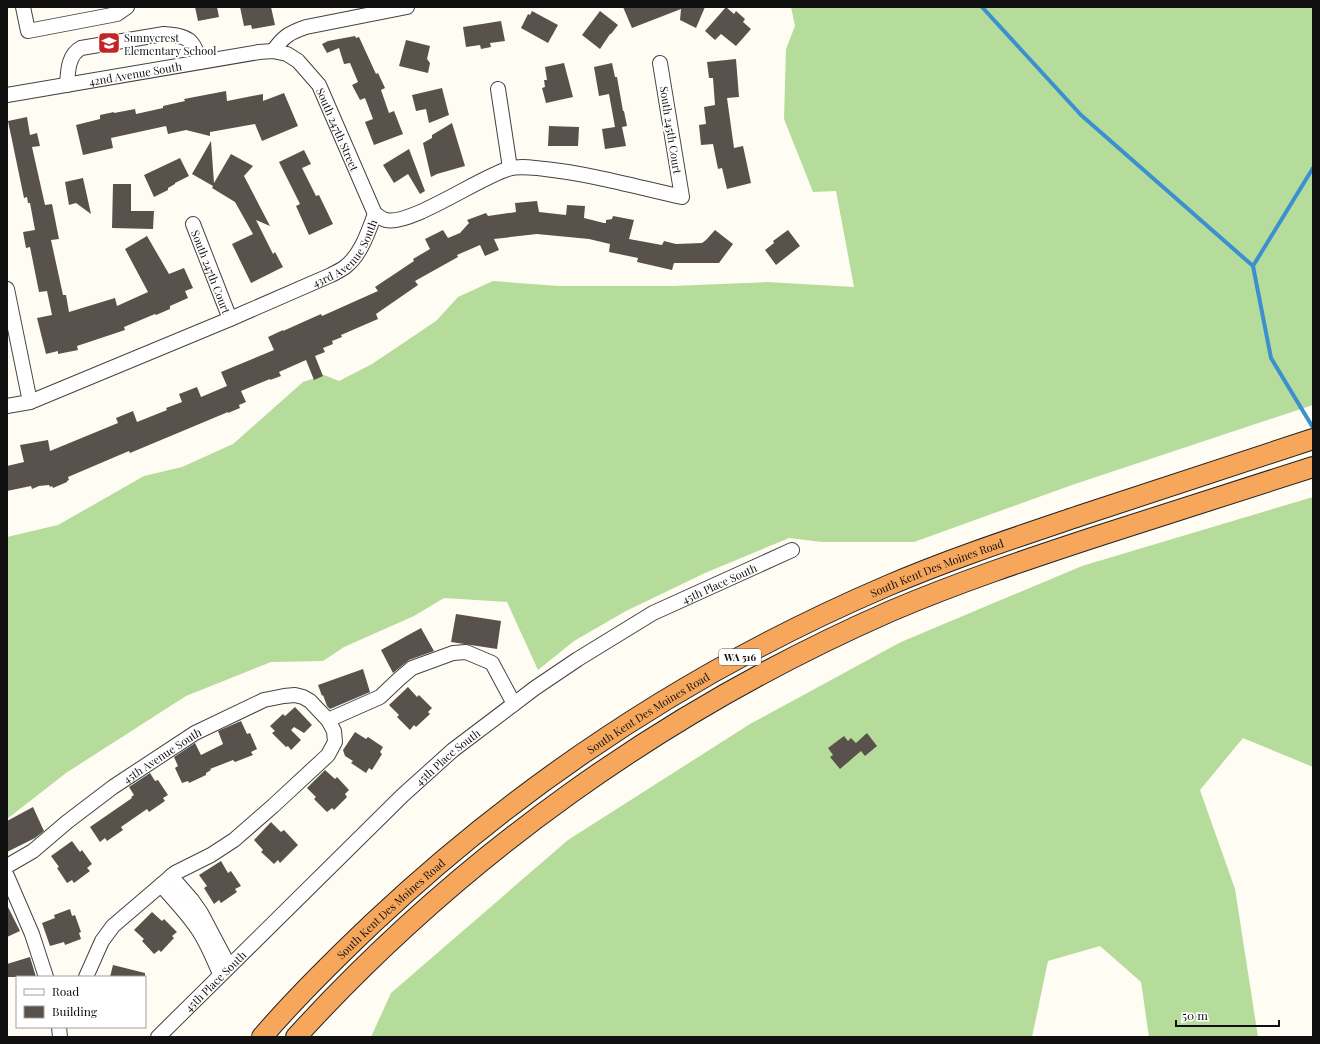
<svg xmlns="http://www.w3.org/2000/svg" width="1320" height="1044" font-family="'Playfair Display',serif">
<rect width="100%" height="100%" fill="#fffdf3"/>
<g fill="#b5dc9a">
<polygon points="791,7 1313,7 1313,405 1072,485 914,542 822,542 789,538 705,573 626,611 574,641 538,670 507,602 444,598 414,616 344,647 323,661 271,662 186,696 66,773 7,819 7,537 58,525 144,476 182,467 233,444 303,382 324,375 339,381 372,364 436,321 458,297 493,281 559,286 673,286 767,282 854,287 836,191 813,192 784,119 786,49 795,26"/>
<polygon points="1313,497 1313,767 1243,738 1200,790 1235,889 1258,1037 1149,1037 1141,982 1100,946 1048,961 1032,1037 371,1037 391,993 568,840 750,724 901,642 1082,566"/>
</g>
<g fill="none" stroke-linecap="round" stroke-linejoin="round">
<g stroke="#3d90cf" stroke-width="4">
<polyline points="982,7 1081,115 1253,266 1271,358 1312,426"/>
<polyline points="1253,266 1313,168"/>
</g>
</g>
<g fill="#59524c">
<polygon points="195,7 217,7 219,17 198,21"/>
<polygon points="240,7 271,7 275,25 252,29 251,25 244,26"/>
<polygon points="623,7 705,7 696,28 680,20 681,9 632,28"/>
<polygon points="726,7 734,14 736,11 745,19 743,22 751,29 736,46 721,34 715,40 705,31"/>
<polygon points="532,11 558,25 548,43 521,28 528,14 530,15"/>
<polygon points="600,11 618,25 611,34 610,34 600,49 582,35"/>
<polygon points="501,21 505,41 490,43 491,47 481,49 480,45 466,47 463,27"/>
<polygon points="355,36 356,38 359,37 376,74 378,73 385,88 381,90 389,113 394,111 403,134 374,145 365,122 373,119 365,98 360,100 352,85 358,82 350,63 344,64 339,48 327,53 322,44 328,41"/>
<polygon points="406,40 430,46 427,59 430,63 428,73 399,66"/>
<polygon points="736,59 739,97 727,98 734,148 743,146 751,183 727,189 722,168 718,169 713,144 701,145 699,125 706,124 704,107 715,105 713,78 709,78 707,62"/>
<polygon points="564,63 573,97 546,103 542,88 545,87 544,80 547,80 545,67"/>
<polygon points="612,63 615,77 617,77 623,111 624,111 627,126 622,127 626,146 605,149 602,129 615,127 609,94 599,96 594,67"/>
<polygon points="442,88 449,115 429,123 426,109 416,111 412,95"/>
<polygon points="226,91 227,101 263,94 263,101 284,93 298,126 262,141 255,124 210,132 210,136 186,130 168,134 166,126 111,138 113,148 83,155 76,125 100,119 100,115 114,112 114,113 135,109 136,114 163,108 163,106 185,101 184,99"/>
<polygon points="27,117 30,135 37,133 40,146 32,147 45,205 52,204 59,239 51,240 63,295 66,295 69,312 115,298 117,306 148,292 125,249 147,236 169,274 184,268 193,288 185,291 188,298 170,306 170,309 156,315 155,314 124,327 125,330 77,346 78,350 58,354 58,351 46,354 37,318 52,315 47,291 39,292 30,247 26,248 23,232 35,230 30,203 28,203 27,197 24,198 8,121"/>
<polygon points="452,123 465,166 437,174 431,177 423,143 432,138 432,135"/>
<polygon points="549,126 579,127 578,146 548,146"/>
<polygon points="211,141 214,183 231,154 253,166 244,176 270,226 256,220 273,254 275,252 283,267 251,283 232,244 253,234 235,202 212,188 213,186 192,174"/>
<polygon points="409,149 425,191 420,194 408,174 394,183 383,165"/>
<polygon points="304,150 311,164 302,168 316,196 319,195 333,224 309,235 296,206 300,204 279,162"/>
<polygon points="180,158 189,176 175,183 175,184 168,188 168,190 154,197 144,175"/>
<polygon points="83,178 91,214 76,203 69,205 65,182"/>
<polygon points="113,184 131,184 131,211 154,211 153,229 112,228"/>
<polygon points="537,201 539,212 566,215 567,205 585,206 584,218 604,223 606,223 606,220 612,219 613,216 634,220 629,239 662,245 664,241 676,244 702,243 706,240 715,230 733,244 719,263 674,263 672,270 637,262 638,258 609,252 610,244 589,239 537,234 494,239 499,250 485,256 480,245 457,255 458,257 415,281 418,285 376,314 378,319 341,335 342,337 332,341 333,344 323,348 325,352 315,356 323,376 314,380 306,360 279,372 281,376 270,380 270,379 241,391 246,402 239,405 240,408 228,413 228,412 130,453 129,451 68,477 69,480 67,481 67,482 53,488 52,486 50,487 49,485 39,486 32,489 31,486 7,491 7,466 24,462 20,445 48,440 50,451 118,423 116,418 133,411 137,422 167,410 166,408 182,402 179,394 197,387 201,397 227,386 221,372 274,350 268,337 283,330 283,331 321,314 322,316 378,291 375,287 414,261 413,259 430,249 425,239 443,230 448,238 460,233 469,223 467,220 486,213 488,216 516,212 515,203"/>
<polygon points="788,230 800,246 776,265 765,250 774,243 773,241"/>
<polygon points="456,614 501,621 497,649 451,642"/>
<polygon points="421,628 434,651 409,660 393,673 381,650"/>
<polygon points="363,669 370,692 330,709 327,706 323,695 322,696 318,685"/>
<polygon points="408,687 417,697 419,695 432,708 428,712 430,714 416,727 414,725 410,730 397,717 399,715 389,705"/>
<polygon points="295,707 312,725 304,733 294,727 291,730 301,740 291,750 288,746 286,747 272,733 275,731 270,726 283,714 285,716"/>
<polygon points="241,721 247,734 250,733 257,749 251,752 253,755 235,762 233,760 210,769 211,770 206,773 206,775 189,783 188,781 182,783 175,768 178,766 174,757 195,743 201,755 223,744 218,731"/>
<polygon points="355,732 366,739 368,737 383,747 380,752 382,754 372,770 369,768 366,773 351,763 353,761 345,756 343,750"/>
<polygon points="867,733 877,746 865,756 861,751 840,769 830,757 833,755 828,748 844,736 848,741 851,738 856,743"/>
<polygon points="325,770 335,779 337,777 349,790 345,794 347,797 334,810 332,808 327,812 314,799 316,797 307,788"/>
<polygon points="150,773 155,781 158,780 168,795 163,798 165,801 149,812 147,809 121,827 123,830 107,841 105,838 100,842 90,827 132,798 131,797 134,795 129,787"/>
<polygon points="33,807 44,831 35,838 7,852 7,821"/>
<polygon points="271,822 281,832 284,830 298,845 280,863 278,860 274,864 261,852 263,850 254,840"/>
<polygon points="72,841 80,852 82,850 92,864 87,868 90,871 74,883 72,880 67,883 57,868 59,867 51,856"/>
<polygon points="221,861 228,873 231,871 241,886 235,889 237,892 221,903 219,900 214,904 204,888 207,886 199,875"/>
<polygon points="7,905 20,931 7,937"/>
<polygon points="70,909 72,916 75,915 81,932 79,933 81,939 65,945 64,942 50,946 42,923 55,918 54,915"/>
<polygon points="152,912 162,921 164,919 177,932 172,936 174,938 161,952 159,950 154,954 142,941 144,939 134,930"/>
<polygon points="30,957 36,977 7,977 7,964"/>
<polygon points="113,965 145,973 145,977 110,977"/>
</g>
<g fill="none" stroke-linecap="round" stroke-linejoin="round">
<g stroke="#434343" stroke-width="16">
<g id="minor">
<polyline points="23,7 28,31 117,14 127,7"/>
<path d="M273 51C284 36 289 33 306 27L407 7"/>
<path d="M67 85C68 71 68 55 81 48L164 34C189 36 193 39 200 62"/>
<polyline points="498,89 510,168"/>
<path id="s1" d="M7 95 259 52 273 51 287 54 298 61 319 85 375 214"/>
<path d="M375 214C378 216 382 219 386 220 410 226 480 177 508 169 520 165 533 168 545 169 591 174 637 187 682 197L660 63"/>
<path id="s2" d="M193 224 230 319"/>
<polyline points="7,289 30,402"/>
<path id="s3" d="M7 406 30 402 230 319 331 275C335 273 341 270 345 267 361 255 368 232 375 214"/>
<polyline points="328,720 380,697 399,679 412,668 453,653 466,652 492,663 514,704"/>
<path id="s4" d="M7 866 33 851 67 822 113 787 195 733 264 700 284 696 295 695 303 697 310 701 328 720 334 731 335 742 328 755 273 806 234 840 211 855 175 873 113 926 102 941 86 977"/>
<polyline points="7,876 32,934 46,977"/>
<polyline points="171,876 192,900 201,913 229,966"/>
<path d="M161 885C174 900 188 914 199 931 208 945 214 960 220 974"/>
<polyline points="59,1027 60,1037"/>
<path id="s5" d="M158 1037 403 795 453 750 535 688 578 659 653 613 792 550"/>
</g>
</g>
<g stroke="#212121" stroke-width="22">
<g id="highway">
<path id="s6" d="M262 1037C297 996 335 959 374 922 524 781 698 667 887 586 950 559 1014 538 1079 516 1157 491 1235 465 1313 439"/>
<path d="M296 1037C462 855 665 710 891 611 959 582 1028 559 1098 536 1170 513 1241 490 1313 467"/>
</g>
</g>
<use href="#minor" stroke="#fff" stroke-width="14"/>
<use href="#highway" stroke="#f6a75b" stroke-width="20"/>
</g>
<defs>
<g id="school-square" transform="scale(1.15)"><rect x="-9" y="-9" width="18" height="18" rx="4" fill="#c32527" stroke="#fff"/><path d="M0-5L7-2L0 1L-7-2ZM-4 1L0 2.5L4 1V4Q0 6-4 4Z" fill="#fff"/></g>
</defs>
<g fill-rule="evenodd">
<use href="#school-square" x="109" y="43"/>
</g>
<g text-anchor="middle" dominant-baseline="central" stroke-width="4" stroke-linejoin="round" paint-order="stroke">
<rect fill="#fff" stroke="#585858" stroke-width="1" x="719" y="649" width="42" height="16" rx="3"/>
<g font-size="10" font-weight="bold" fill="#101010">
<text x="740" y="657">WA 516</text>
</g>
<g font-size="11" fill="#101010" stroke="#fff" text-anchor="start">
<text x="124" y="37">Sunnycrest<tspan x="124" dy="13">Elementary School</tspan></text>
</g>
<g font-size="11" fill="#101010" stroke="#fff">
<text stroke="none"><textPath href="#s1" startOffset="130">42nd Avenue South</textPath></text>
<text stroke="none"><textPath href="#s1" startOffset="377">South 247th Street</textPath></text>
<text transform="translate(671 130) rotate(81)">South 245th Court</text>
<text stroke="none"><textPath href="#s3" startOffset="376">43rd Avenue South</textPath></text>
<text stroke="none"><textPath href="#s2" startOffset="51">South 247th Court</textPath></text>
<text stroke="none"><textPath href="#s6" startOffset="830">South Kent Des Moines Road</textPath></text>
<text stroke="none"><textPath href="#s5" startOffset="727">45th Place South</textPath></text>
<text stroke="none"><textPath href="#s6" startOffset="506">South Kent Des Moines Road</textPath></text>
<text stroke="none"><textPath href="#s4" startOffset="191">45th Avenue South</textPath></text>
<text stroke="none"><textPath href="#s5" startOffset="403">45th Place South</textPath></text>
<text stroke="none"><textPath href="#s6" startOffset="182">South Kent Des Moines Road</textPath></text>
<text stroke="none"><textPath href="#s5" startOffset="80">45th Place South</textPath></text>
</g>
</g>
<rect width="1320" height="1044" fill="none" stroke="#101010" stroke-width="16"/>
<rect x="16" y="976" width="130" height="52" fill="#ffffff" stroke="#9f9f9f"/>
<rect x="24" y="989" width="20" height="6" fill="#ffffff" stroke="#9f9f9f"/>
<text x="52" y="996" font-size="12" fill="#101010">Road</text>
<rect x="24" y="1006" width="20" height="12" fill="#59524c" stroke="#9f9f9f"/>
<text x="52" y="1016" font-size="12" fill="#101010">Building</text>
<path d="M1176 1020v6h103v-6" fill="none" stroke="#101010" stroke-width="2"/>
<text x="1182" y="1020" font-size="12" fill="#101010" stroke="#ffffff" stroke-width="3" paint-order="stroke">50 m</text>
</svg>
